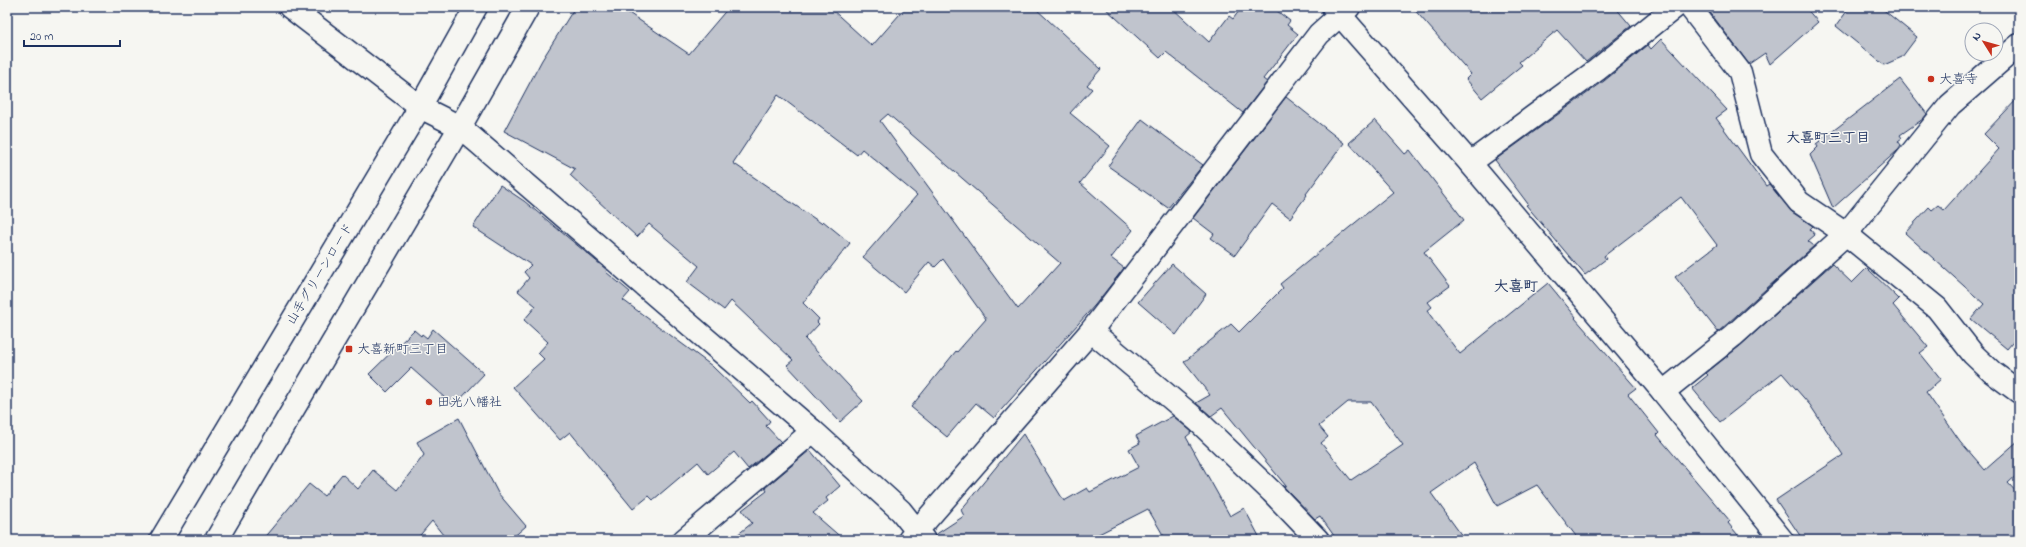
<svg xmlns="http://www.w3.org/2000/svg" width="2026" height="547" font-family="'Indie Flower','Klee One',sans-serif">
<rect width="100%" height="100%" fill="#f6f6f2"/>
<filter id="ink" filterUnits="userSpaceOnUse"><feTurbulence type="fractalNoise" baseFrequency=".025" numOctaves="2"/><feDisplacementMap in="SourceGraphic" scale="8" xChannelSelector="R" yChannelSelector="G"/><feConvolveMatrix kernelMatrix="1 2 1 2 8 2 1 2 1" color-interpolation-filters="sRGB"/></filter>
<g filter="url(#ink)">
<g fill="#c0c4cd" stroke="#1b2f5e" fill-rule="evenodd">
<path d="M575 7H620L689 54 729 7H829L872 46 906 7H1034L1101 69 1087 85 1092 89 1070 113 1110 146 1080 183 1133 230 1111 258 1124 268 1095 305 994 418 976 403 947 437 911 407 956 351 957 352 986 319 943 259 935 267 929 262 904 292 863 257 917 195 862 149 857 155 778 95 733 163 821 223 823 221 850 243 803 303 819 319 817 322 819 324 805 339 863 401 840 422 787 365 793 360 731 301 724 310 687 282 699 266 649 224 637 237 570 175 575 169 504 131 542 60ZM888 114 1060 263 1018 309 880 121Z"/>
<polygon points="1104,7 1171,7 1209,42 1229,16 1233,19 1242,7 1272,7 1290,21 1287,25 1298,34 1263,79 1267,82 1243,113 1166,52 1160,58"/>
<polygon points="1412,7 1615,7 1631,26 1586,62 1557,30 1519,62 1522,65 1482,98 1466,79 1471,74"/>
<polygon points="1706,7 1805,7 1818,22 1770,64 1765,53 1749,64"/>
<polygon points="1850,7 1880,7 1917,37 1902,57 1884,65 1836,26"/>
<polygon points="1661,39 1727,110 1716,118 1766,186 1769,184 1792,212 1813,226 1810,229 1815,235 1808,241 1814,246 1718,332 1675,277 1717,245 1681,197 1604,256 1606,259 1585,275 1526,205 1528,204 1495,160 1604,81 1648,45 1651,49"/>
<polygon points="1900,79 1927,114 1923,119 1900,135 1902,138 1898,141 1901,145 1897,151 1833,208 1810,155 1818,147 1816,144"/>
<polygon points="1286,97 1344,143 1306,194 1307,195 1290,218 1272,204 1235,255 1211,238 1214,234 1193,218"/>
<polygon points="2019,97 2019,335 2007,349 1971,319 1984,304 1905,233 1929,207 1932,210 1938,205 1944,210 1999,149 1984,134"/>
<polygon points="1142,119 1203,165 1168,208 1108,166"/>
<path d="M1375 120 1405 154 1410 150 1464 220 1424 252 1450 286 1428 302 1432 307 1427 311 1460 354 1548 283 1576 317 1575 318 1636 388 1628 394 1659 433 1657 435 1730 521 1728 523 1742 540H1579L1537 485 1497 506 1474 463 1431 493 1465 540H1337L1320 516 1315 519 1284 487 1286 486 1222 408 1211 416 1196 403 1210 395 1184 362 1231 324 1239 332 1283 288 1280 284 1393 192 1349 143ZM1348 402H1371L1403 445 1351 480 1321 443 1328 437 1319 426Z"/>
<polygon points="500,185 524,201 607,270 606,272 630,292 623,300 712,366 750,403 752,401 770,421 766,426 781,442 748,469 734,452 708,474 698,462 653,500 649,496 633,509 570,432 560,440 513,387 544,359 538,353 548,342 524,320 536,306 518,291 529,278 524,272 531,265 473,227"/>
<polygon points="1172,264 1206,294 1176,335 1138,302"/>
<polygon points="1832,264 1852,283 1867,268 1899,299 1893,305 1928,347 1920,353 1941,379 1926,392 1960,441 1985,470 2019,440 2019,473 2008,483 2019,495 2019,540 1803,540 1776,500 1843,455 1810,405 1782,373 1720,422 1692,388 1708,375 1706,373 1741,345"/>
<polygon points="433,329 484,374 454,406 411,368 387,392 369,374 414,330 421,336 422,334 427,338"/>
<polygon points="1173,416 1192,432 1186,437 1230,516 1244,508 1261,540 1166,540 1148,509 1087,540 936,540 935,535 964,516 961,510 1023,434 1064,501 1087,488 1090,492 1139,467 1129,449 1140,443 1136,436"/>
<polygon points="459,418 498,493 526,526 510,540 447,540 432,521 416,540 262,540 309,484 324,496 342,474 358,489 373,470 397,490 424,455 417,442"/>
<polygon points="810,450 840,486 826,498 828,501 813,513 844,540 731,540 752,523 742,510 767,491 765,488"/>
</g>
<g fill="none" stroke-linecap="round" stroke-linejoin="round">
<g stroke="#1b2f5e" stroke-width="25">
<g id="minor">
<polyline points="290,7 420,107 460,127 813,431 901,511 924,540"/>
<polyline points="1333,7 1470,163 1663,392 1782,540"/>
<polyline points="1690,7 1740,72 1761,154 1799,202 1846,234 1937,308 1973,354 1992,372 2019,392"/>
<polyline points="1470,163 1597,70 1675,7"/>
<polyline points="1091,331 1198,421 1272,492 1318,540"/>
<polyline points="1663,392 1733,336 1846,234 1950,105 2019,45"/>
<polyline points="684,540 813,431"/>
<polyline points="909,540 1091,331 1319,34 1349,7"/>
</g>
</g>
<g stroke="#1b2f5e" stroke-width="25">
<g id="tertiary">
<polyline points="161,540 420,107 476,7"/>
<polyline points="216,540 460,127 528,7"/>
</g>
</g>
<use href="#minor" stroke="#f6f6f2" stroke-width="22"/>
<use href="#tertiary" stroke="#f6f6f2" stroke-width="22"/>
</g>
</g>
<g fill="#c8321e" stroke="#f6f6f2" stroke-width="1.5">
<circle cx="1931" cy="79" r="4"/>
<rect x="345" y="345" width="8" height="8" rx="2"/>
<circle cx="429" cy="402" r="4"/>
</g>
<g text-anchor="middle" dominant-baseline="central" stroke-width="3" stroke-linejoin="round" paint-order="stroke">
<g font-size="13" fill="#1b2f5e" stroke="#f6f6f2" text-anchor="start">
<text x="1939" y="79">大喜寺</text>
<text x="357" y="349">大喜新町三丁目</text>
<text x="437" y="402">田光八幡社</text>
</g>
<g font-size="13" fill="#1b2f5e" stroke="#f6f6f2">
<text transform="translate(320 274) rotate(-59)">山手グリーンロード</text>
</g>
<g font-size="14" font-weight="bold" fill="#1b2f5e" stroke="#f6f6f2">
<text x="1828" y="138">大喜町三丁目</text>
</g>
<g font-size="15" font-weight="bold" fill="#1b2f5e" stroke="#f6f6f2">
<text x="1516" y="287">大喜町</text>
</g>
</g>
<rect width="2026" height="547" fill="none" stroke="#f6f6f2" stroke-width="24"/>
<rect x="12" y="12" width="2002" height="523" fill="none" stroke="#1b2f5e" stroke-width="1.5" filter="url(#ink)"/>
<g transform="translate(1984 42) rotate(307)"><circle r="19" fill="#f6f6f2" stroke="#9ea6b7"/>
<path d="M0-3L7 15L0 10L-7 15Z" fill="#c8321e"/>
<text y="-6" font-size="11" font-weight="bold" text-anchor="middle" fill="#1b2f5e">N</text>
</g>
<path d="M24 40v6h96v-6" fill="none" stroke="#1b2f5e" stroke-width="2"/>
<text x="30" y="40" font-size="12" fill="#1b2f5e" stroke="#f6f6f2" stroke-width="3" paint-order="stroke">20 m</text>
</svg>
